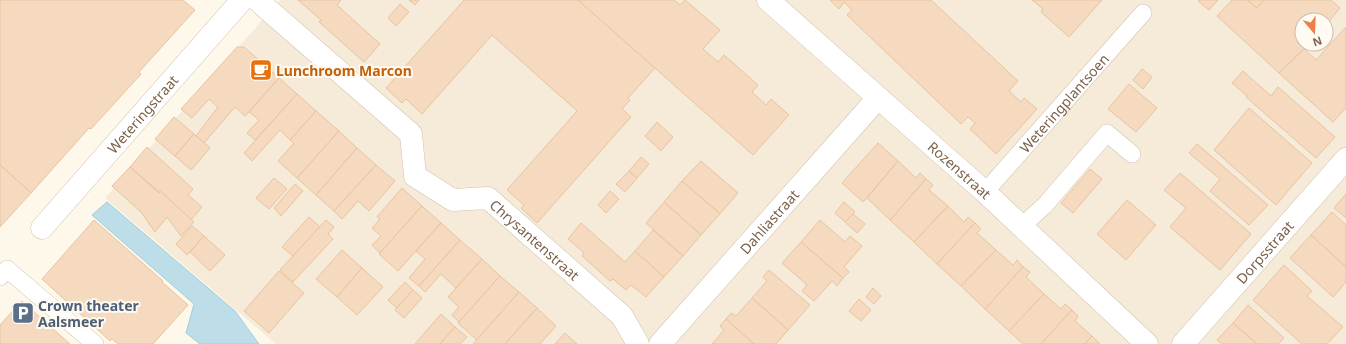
<svg xmlns="http://www.w3.org/2000/svg" width="1346" height="344" font-family="'Noto Sans',sans-serif">
<rect width="100%" height="100%" fill="#fef8ea"/>
<path fill="#f6ebd8" fill-rule="evenodd" d="M280 0H1346V344H276L105 198ZM1302 20H1326V44H1302Z"/>
<polygon fill="#bddee9" stroke="#a2cddc" points="107,202 235,311 259,344 200,344 186,333 194,304 92,215"/>
<g fill="#f5dac0" stroke="#e8c3a0">
<polygon points="0,0 183,0 195,10 139,72 141,74 91,129 89,128 31,193 0,165"/>
<polygon points="298,0 341,0 337,5 380,44 364,62 319,22 321,20"/>
<polygon points="409,0 419,0 415,5"/>
<polygon points="464,0 578,0 655,68 628,98 630,100 622,109 631,117 537,223 521,208 524,205 507,190 577,111 492,35 422,114 406,99 402,103 386,88"/>
<polygon points="578,0 674,0 680,5 685,0 720,30 703,49 718,62 724,55 758,85 752,92 766,105 771,99 789,115 753,155"/>
<polygon points="830,0 931,0 1018,81 1009,91 1021,102 1024,98 1037,109 996,154 970,129 975,123 968,117 961,124 847,15 852,10 844,2 839,9"/>
<polygon points="1032,0 1102,0 1069,37 1041,12 1043,9"/>
<polygon points="1199,0 1218,0 1209,10 1198,1"/>
<polygon points="1232,0 1247,0 1257,8 1264,0 1331,0 1340,8 1326,25 1326,20 1302,20 1302,44 1309,44 1279,73 1217,16"/>
<polygon points="1247,0 1264,0 1257,8"/>
<polygon points="400,4 409,12 396,26 388,18"/>
<polygon points="1346,27 1346,108 1333,122 1279,73 1304,49 1316,60"/>
<polygon points="237,47 244,47 279,78 245,116 235,107 204,143 196,136 218,107 209,99 192,118 181,109"/>
<polygon points="1142,69 1152,77 1143,89 1133,80"/>
<polygon points="1243,71 1271,96 1278,87 1335,137 1316,158 1246,97 1247,96 1232,83"/>
<polygon points="279,78 297,94 255,140 247,133 259,120 249,112"/>
<polygon points="1129,84 1157,108 1136,132 1108,109"/>
<polygon points="297,94 316,111 290,140 280,130 252,161 244,153"/>
<polygon points="1249,108 1312,163 1276,205 1214,150"/>
<polygon points="316,111 339,131 297,178 278,161 294,143 290,140"/>
<polygon points="174,117 194,134 175,156 155,139"/>
<polygon points="657,122 673,137 661,151 645,136"/>
<polygon points="339,131 357,148 316,195 297,178"/>
<polygon points="194,134 210,148 191,170 175,156"/>
<polygon points="878,143 898,161 863,202 842,183"/>
<polygon points="1197,144 1268,205 1249,225 1210,191 1220,179 1189,153"/>
<polygon points="147,147 193,189 188,195 202,207 191,220 130,167"/>
<polygon points="357,148 376,165 334,211 316,195"/>
<polygon points="641,157 649,164 637,178 629,171"/>
<polygon points="701,161 738,193 720,214 682,181"/>
<polygon points="898,161 916,178 920,173 926,179 890,220 867,198"/>
<polygon points="0,165 31,193 0,227"/>
<polygon points="376,165 395,181 369,211 358,201 342,219 334,211"/>
<polygon points="130,167 159,193 160,191 194,222 181,236 167,217 155,232 141,212 112,186"/>
<polygon points="1090,169 1102,179 1073,213 1061,203"/>
<polygon points="629,171 637,178 625,192 616,184"/>
<polygon points="1180,173 1251,234 1220,270 1170,227 1186,208 1164,190"/>
<polygon points="274,178 287,189 269,209 256,198"/>
<polygon points="926,179 933,185 929,190 948,206 914,242 890,220"/>
<polygon points="682,181 720,214 701,235 664,202"/>
<polygon points="295,184 303,191 281,216 274,208"/>
<polygon points="402,188 422,206 380,253 372,245 381,236 372,228 380,219 377,217"/>
<polygon points="610,191 619,199 606,213 598,205"/>
<polygon points="1346,194 1346,218 1334,208"/>
<polygon points="1127,200 1156,225 1126,260 1097,234"/>
<polygon points="664,202 701,235 683,256 646,223"/>
<polygon points="844,202 855,212 845,222 835,213"/>
<polygon points="422,206 441,223 398,271 379,254"/>
<polygon points="948,206 964,222 968,217 975,223 937,264 914,242"/>
<polygon points="1332,212 1346,225 1346,267 1311,235"/>
<polygon points="853,214 865,224 857,233 845,222"/>
<polygon points="309,217 320,227 293,256 282,247"/>
<polygon points="94,220 163,281 162,282 188,305 153,344 118,344 112,339 110,341 42,279"/>
<polygon points="326,220 334,227 328,234 333,239 293,282 280,270"/>
<polygon points="820,220 845,242 850,236 862,246 844,267 849,272 843,278 801,242"/>
<polygon points="441,223 460,240 419,286 409,278 425,259 416,251"/>
<polygon points="581,223 625,262 635,251 664,277 646,297 631,285 626,290 613,279 610,281 582,256 584,253 568,239"/>
<polygon points="975,223 981,229 977,233 996,250 961,286 937,264"/>
<polygon points="192,226 204,236 187,255 176,244"/>
<polygon points="653,230 683,256 664,277 635,251"/>
<polygon points="1311,235 1346,267 1346,282 1333,297 1290,258"/>
<polygon points="204,236 225,255 210,271 190,252"/>
<polygon points="460,240 482,259 456,288 441,274 425,292 419,286"/>
<polygon points="801,242 843,278 837,286 832,281 814,301 802,291 807,285 782,263"/>
<polygon points="342,250 362,268 337,297 316,279"/>
<polygon points="996,250 1013,265 1017,260 1023,267 985,309 961,286"/>
<polygon points="482,259 500,276 459,322 452,315 459,307 448,297"/>
<polygon points="1284,265 1312,291 1307,296 1343,327 1327,344 1302,344 1253,300"/>
<polygon points="1023,267 1030,272 1026,277 1044,294 1009,331 985,309"/>
<polygon points="362,268 383,287 357,315 337,297"/>
<polygon points="769,270 810,305 788,330 752,298 767,281 763,277"/>
<polygon points="279,271 304,293 269,333 244,311"/>
<polygon points="500,276 519,292 477,340 458,323"/>
<polygon points="405,282 413,290 397,308 388,300"/>
<polygon points="873,288 881,296 874,304 866,297"/>
<polygon points="413,290 422,298 404,318 395,310"/>
<polygon points="519,292 537,308 505,344 473,344"/>
<polygon points="1044,294 1061,309 1065,304 1072,310 1041,344 1023,344 1009,331"/>
<polygon points="752,298 788,330 776,344 754,344 726,319 731,313 736,316"/>
<polygon points="859,299 871,310 861,321 849,311"/>
<polygon points="22,301 70,344 0,344 0,325"/>
<polygon points="1248,305 1284,338 1278,344 1257,344 1233,323"/>
<polygon points="537,308 556,326 540,344 505,344"/>
<polygon points="1072,310 1078,316 1075,321 1092,336 1085,344 1041,344"/>
<polygon points="441,314 455,327 440,344 415,344"/>
<polygon points="726,319 754,344 712,344 724,330 720,326"/>
<polygon points="1233,323 1257,344 1222,344 1217,340"/>
<polygon points="455,327 467,337 460,344 440,344"/>
<polygon points="565,333 577,344 555,344"/>
<polygon points="1092,336 1100,344 1085,344"/>
</g>
<g fill="none" stroke-linecap="round" stroke-linejoin="round">
<g stroke="#d2c1ae" stroke-width="18">
<g id="lane">
<path id="s1" d="M985 192 1143 13"/>
<polyline points="1022,226 1045,205 1107,133 1132,154"/>
<polyline points="0,277 7,269 95,344"/>
</g>
</g>
<g stroke="#d2c1ae" stroke-width="23">
<g id="street">
<path id="s2" d="M257 0 411 134 415 176 453 200 488 198 622 316 638 344"/>
<path id="s3" d="M768 0 985 192 1147 344"/>
<path id="s4" d="M42 228 242 0"/>
<path id="s5" d="M660 344 878 98"/>
<path id="s6" d="M1183 344 1346 159"/>
</g>
</g>
<use href="#lane" stroke="#fff" stroke-width="17"/>
<use href="#street" stroke="#fff" stroke-width="22"/>
</g>
<defs>
<g id="cafe-square" transform="scale(1.15)"><rect x="-9" y="-9" width="18" height="18" rx="4" fill="#e8710a" stroke="#fffbf2"/><path d="M-5.5-4.5H6V0H3Q3 3.5 0 3.5H-2.5Q-5.5 3.5-5.5 0ZM3-3.2v2h1.7v-2ZM-6 4.5H4V6H-6Z" fill="#fff"/></g>
<g id="parking-square" transform="scale(1.15)"><rect x="-9" y="-9" width="18" height="18" rx="4" fill="#5c6f8a" stroke="#fffbf2"/><path d="M-3.5-5.5H1a3.5 3.5 0 0 1 0 7H-1V5.5H-3.5ZM-1-3.4V-.6H.8a1.4 1.4 0 0 0 0-2.8Z" fill="#fff"/></g>
</defs>
<g fill-rule="evenodd">
<use href="#cafe-square" x="261" y="70"/>
<use href="#parking-square" x="23" y="313"/>
</g>
<g text-anchor="middle" dominant-baseline="central" stroke-width="4" stroke-linejoin="round" paint-order="stroke">
<g font-size="14" font-weight="bold" fill="#c56008" stroke="#fffbf2" text-anchor="start">
<text x="276" y="70">Lunchroom Marcon</text>
</g>
<g font-size="14" fill="#7b614b" stroke="#fffbf2">
<text stroke="none"><textPath href="#s1" startOffset="119">Weteringplantsoen</textPath></text>
<text stroke="none"><textPath href="#s4" startOffset="152">Weteringstraat</textPath></text>
<text stroke="none"><textPath href="#s3" startOffset="256">Rozenstraat</textPath></text>
<text stroke="none"><textPath href="#s5" startOffset="164">Dahliastraat</textPath></text>
<text stroke="none"><textPath href="#s2" startOffset="389">Chrysantenstraat</textPath></text>
<text stroke="none"><textPath href="#s6" startOffset="123">Dorpsstraat</textPath></text>
</g>
<g font-size="14" font-weight="bold" fill="#4e5e75" stroke="#fffbf2" text-anchor="start">
<text x="38" y="305">Crown theater<tspan x="38" dy="16">Aalsmeer</tspan></text>
</g>
</g>
<g transform="translate(1314 32) rotate(161)"><circle r="19" fill="#fffbf2" stroke="#cabdaf"/>
<path d="M0-3L7 15L0 10L-7 15Z" fill="#ec7f4a"/>
<text y="-6" font-size="11" font-weight="bold" text-anchor="middle" fill="#7b614b">N</text>
</g>
</svg>
